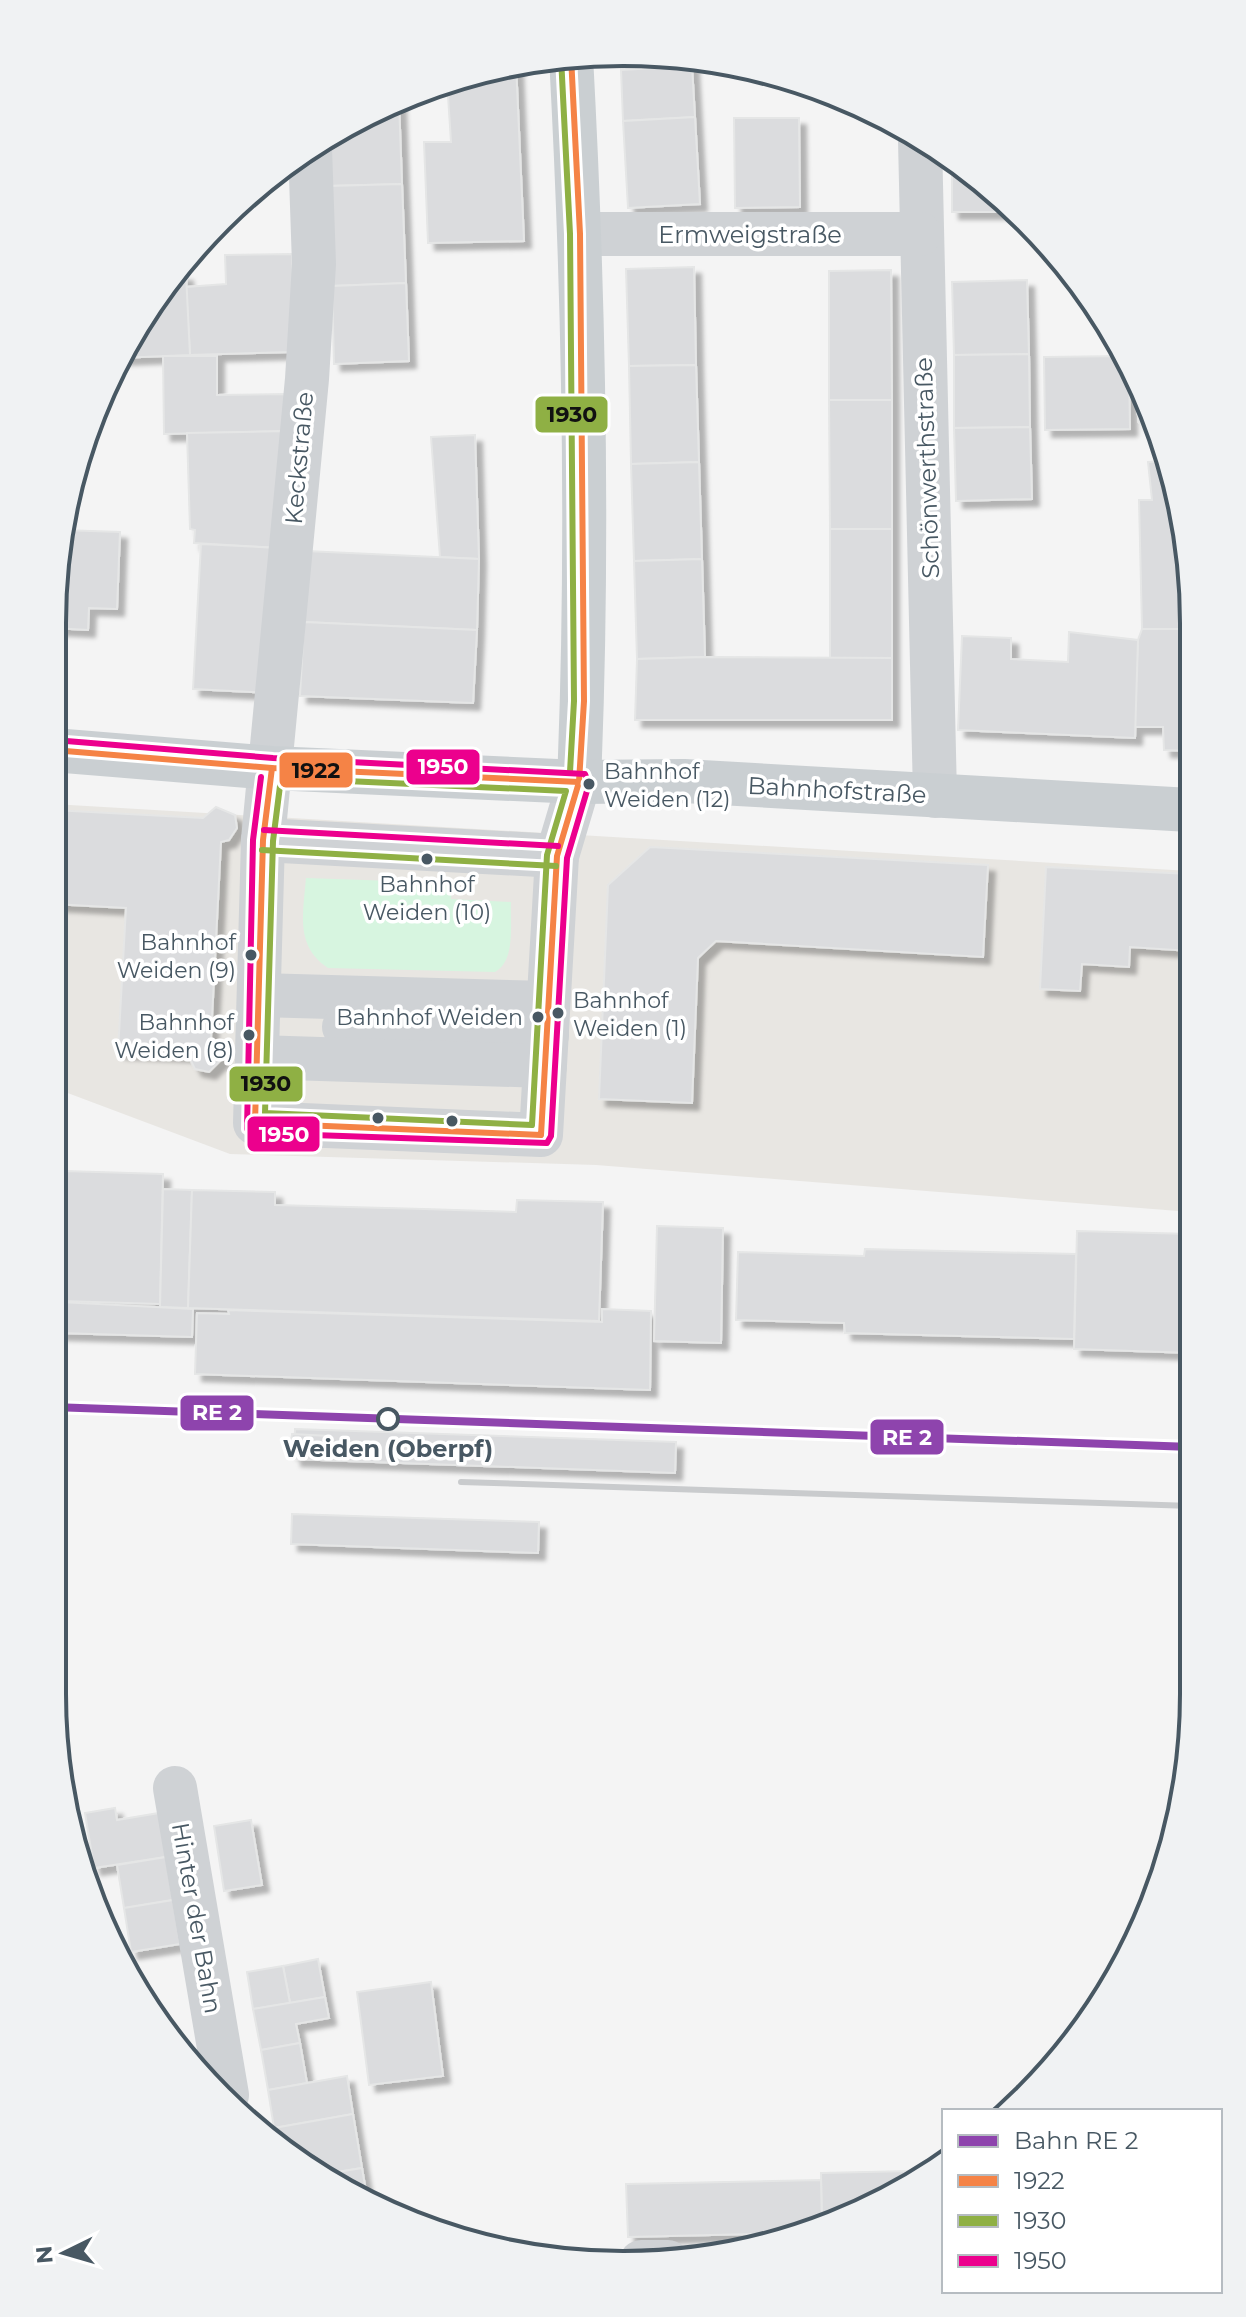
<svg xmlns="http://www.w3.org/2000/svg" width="1246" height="2317" font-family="Montserrat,sans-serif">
<defs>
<filter id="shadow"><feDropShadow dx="7" dy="7" stdDeviation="2" flood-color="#0004"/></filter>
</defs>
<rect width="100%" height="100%" fill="#f4f4f4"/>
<polygon fill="#e8e6e2" points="53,804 1190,871 1191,1212 596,1165 230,1154 65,1092 53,1091"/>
<path fill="#d7f5e0" d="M306 878 452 883 451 899 511 902C510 923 516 961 495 972L328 968C295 946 303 914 306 878Z"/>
<g fill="#dbdcde" stroke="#e5e6e6" stroke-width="2" filter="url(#shadow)">
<polygon points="661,53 691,58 692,66 621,70 620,55"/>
<polygon points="516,64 524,241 428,243 424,142 451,142 447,80"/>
<polygon points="692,66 695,117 623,121 621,70"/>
<polygon points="399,101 402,184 328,186 326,137"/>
<polygon points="695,117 700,204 628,208 623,121"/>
<polygon points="734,118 799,118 800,207 735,208"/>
<polygon points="952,162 999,193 1015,212 952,212"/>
<polygon points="402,184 406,283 332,286 328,186"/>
<polygon points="292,254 296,335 290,352 190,355 186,287 226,284 225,255"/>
<polygon points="694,267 696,365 629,366 626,269"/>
<polygon points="891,270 892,400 829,400 829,271"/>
<polygon points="186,274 190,355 119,358 170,275"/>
<polygon points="1027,280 1029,354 954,355 952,282"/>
<polygon points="406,283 409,361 334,364 332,286"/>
<polygon points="1029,354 1030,427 954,428 954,355"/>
<polygon points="163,356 217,356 217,395 287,394 288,431 164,434"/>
<polygon points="1125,356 1129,364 1130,429 1045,430 1044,357"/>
<polygon points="696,365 699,462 631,464 629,366"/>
<polygon points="1132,371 1151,405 1155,421 1139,423"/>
<polygon points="829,400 892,400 892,529 830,529"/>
<polygon points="1030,427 1032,499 956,501 954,428"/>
<polygon points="288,431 279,548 194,543 195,530 190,529 187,433"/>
<polygon points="475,435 479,559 440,557 431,437"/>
<polygon points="1166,461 1189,548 1189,629 1142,629 1139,500 1152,500 1148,462"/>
<polygon points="699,462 702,559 634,561 631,464"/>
<rect x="830" y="529" width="62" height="129"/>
<polygon points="62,530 120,532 117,609 89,608 88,630 53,628 53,586"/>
<polygon points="201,544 279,548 272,693 193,689"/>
<polygon points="306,551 479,559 477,630 304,622"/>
<polygon points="702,559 705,657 637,659 634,561"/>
<polygon points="304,622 477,630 473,703 300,696"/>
<polygon points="1142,629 1189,629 1190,751 1164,750 1163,727 1134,727 1138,640"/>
<polygon points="1069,632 1138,640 1135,738 958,730 962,636 1011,638 1011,659 1068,662"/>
<polygon points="705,657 892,658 892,720 635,720 637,659"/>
<polygon points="216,807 235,815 237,828 229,840 221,842 211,1038 221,1044 223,1058 209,1072 195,1069 188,1055 118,1052 126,908 53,904 53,810 203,818"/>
<polygon points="650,847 988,865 983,957 716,941 698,958 692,1103 599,1099 608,885"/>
<polygon points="1046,867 1190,874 1190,951 1130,947 1129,967 1082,964 1080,991 1040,989"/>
<polygon points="64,1171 163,1174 160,1304 61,1301"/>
<polygon points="163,1189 192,1190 188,1308 160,1307"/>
<polygon points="192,1190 275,1192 275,1205 424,1209 516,1212 517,1200 603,1202 599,1321 188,1308"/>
<polygon points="657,1226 723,1228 721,1343 654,1341"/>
<polygon points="1077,1231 1191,1234 1192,1353 1074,1349"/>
<polygon points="865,1249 1076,1254 1074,1339 845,1333 844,1323 736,1320 738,1252 864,1256"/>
<polygon points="60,1302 193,1309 192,1337 59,1333"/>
<polygon points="602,1309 651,1311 650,1390 195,1374 197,1313 229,1314 228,1310 602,1322"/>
<polygon points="295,1429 676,1442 675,1473 294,1459"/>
<polygon points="292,1434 329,1436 329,1454 290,1452"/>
<polygon points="292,1514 539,1522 538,1553 291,1544"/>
<polygon points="115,1808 117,1820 159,1813 166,1857 94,1868 85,1813"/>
<polygon points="251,1820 262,1885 224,1891 214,1826"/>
<polygon points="166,1857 173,1900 124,1908 117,1865"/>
<polygon points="173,1900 180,1944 131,1952 124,1908"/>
<polygon points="318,1959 325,1997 290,2003 283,1966"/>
<polygon points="283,1966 290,2003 253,2009 247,1972"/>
<polygon points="431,1982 443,2076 369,2085 357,1992"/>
<polygon points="325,1997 329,2018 296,2024 300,2043 261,2050 253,2009"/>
<polygon points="300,2043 307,2083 268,2090 261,2050"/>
<polygon points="176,2047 203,2063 206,2075"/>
<polygon points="347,2076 353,2114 274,2128 268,2090"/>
<polygon points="353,2114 362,2168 319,2175 306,2169 277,2141 274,2128"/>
<polygon points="362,2168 367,2197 319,2175"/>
<polygon points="910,2171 911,2179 842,2221 822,2226 821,2173"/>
<polygon points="821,2180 822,2226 790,2233 628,2237 626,2184"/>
</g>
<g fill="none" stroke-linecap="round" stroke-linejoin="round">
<g stroke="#cfd2d5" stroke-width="44">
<polyline points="920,140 935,796"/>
<polyline points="310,148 314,264 307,379 263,840 255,1123 541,1135 557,856 579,782"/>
<polyline points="580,234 920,234"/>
<polyline points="263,840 557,856"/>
<polyline points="259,995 548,1003"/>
<polyline points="344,1027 547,1035"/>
<polyline points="257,1057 545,1066"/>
<polyline points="175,1788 227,2095"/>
<polyline points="641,2262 668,2262"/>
</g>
<g stroke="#cacfd2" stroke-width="44">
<path d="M571 56C584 297 589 541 579 782"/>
<polyline points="53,750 272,768 579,782 684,781 1190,810"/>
</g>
<polyline stroke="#c9cbcd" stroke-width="6" points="461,1482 1192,1506"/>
<g stroke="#fff" stroke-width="12">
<g id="bus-1">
<polyline points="53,750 272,768 579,782"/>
<polyline points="272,768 263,840 255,1123 541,1135 557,856 579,782 584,701 580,234 571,56"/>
</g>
</g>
<g stroke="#fff" stroke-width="12">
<g id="bus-2">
<polyline points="561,57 570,234 574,701 570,772"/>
<polygon points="281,778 566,791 547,855 532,1125 265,1113 273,841"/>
<polyline points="262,850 556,866"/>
</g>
</g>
<g stroke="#fff" stroke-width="12">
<g id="bus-3">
<polyline points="54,740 273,758 585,774 589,784 567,858 551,1136 547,1143 255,1133 247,1129 253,840 261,777"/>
<polyline points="264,830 558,846"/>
</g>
</g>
<use href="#bus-1" stroke="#f58346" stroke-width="6"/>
<use href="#bus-2" stroke="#8fb044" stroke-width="6"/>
<use href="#bus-3" stroke="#ec008d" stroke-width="6"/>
<g stroke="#fff" stroke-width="14">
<polyline id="rail-1" points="52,1407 1192,1447"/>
</g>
<use href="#rail-1" stroke="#8e44ad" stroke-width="8"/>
</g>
<g fill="#485863" stroke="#fff" stroke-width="3">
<circle cx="589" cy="784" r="7"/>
<circle cx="427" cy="859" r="7"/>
<circle cx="251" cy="955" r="7"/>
<circle cx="558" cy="1013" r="7"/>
<circle cx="538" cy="1017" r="7"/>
<circle cx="249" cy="1035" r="7"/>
<circle cx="378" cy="1118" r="7"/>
<circle cx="452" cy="1121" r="7"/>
</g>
<circle fill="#fff" stroke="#485863" stroke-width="4" cx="388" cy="1419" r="10"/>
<g text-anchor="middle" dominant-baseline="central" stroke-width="7" stroke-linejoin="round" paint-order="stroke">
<g font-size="22" fill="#485863" stroke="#fff" text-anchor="end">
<text x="604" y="771" text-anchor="start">Bahnhof<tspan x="604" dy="28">Weiden (12)</tspan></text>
<text x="427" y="884" text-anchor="middle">Bahnhof<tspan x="427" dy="28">Weiden (10)</tspan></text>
<text x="236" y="942">Bahnhof<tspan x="236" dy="28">Weiden (9)</tspan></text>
<text x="573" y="1000" text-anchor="start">Bahnhof<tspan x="573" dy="28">Weiden (1)</tspan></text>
<text x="523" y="1017">Bahnhof Weiden</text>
<text x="234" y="1022">Bahnhof<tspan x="234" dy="28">Weiden (8)</tspan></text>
</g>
<g font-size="24" fill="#485863" stroke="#fff">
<text x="750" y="234">Ermweigstraße</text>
<text transform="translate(299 458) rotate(-85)">Keckstraße</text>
<text transform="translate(927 468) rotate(-92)">Schönwerthstraße</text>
<text transform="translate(837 790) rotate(3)">Bahnhofstraße</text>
<text transform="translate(197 1918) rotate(80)">Hinter der Bahn</text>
</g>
<g font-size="24" font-weight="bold" fill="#485863" stroke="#fff">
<text x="388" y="1448">Weiden (Oberpf)</text>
</g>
</g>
<path d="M0 0H1246V2317H0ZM623 66H623A557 557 0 0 1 1180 623V1694A557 557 0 0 1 623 2251H623A557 557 0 0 1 66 1694V623A557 557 0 0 1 623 66Z" fill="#f0f2f3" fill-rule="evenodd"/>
<path fill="none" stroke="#485863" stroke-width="4" d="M623 66H623A557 557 0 0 1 1180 623V1694A557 557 0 0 1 623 2251H623A557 557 0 0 1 66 1694V623A557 557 0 0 1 623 66Z"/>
<g stroke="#fff" stroke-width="3">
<rect x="534" y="395" width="75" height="39" rx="8" fill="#8fb044"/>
<rect x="405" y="748" width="76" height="38" rx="8" fill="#ec008d"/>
<rect x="278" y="751" width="76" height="38" rx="8" fill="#f58346"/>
<rect x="228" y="1065" width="76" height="38" rx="8" fill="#8fb044"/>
<rect x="246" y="1115" width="75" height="38" rx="8" fill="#ec008d"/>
<rect x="179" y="1394" width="76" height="38" rx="8" fill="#8e44ad"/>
<rect x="869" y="1418" width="76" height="38" rx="8" fill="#8e44ad"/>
</g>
<g font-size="22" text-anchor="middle" font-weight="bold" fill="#fff">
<text x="443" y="774">1950</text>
<text x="284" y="1142">1950</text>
<text x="217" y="1420">RE 2</text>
<text x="907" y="1445">RE 2</text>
</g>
<g font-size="22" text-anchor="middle" font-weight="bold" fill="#111">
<text x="572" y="422">1930</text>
<text x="316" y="778">1922</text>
<text x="266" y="1091">1930</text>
</g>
<rect x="942" y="2109" width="280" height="184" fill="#ffffff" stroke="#b6bcc1" stroke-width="2"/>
<rect x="958" y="2135" width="40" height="12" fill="#8e44ad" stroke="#b6bcc1" stroke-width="2"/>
<text x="1014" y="2149" font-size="24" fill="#485863">Bahn RE 2</text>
<rect x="958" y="2175" width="40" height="12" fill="#f58346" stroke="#b6bcc1" stroke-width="2"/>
<text x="1014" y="2189" font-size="24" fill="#485863">1922</text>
<rect x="958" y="2215" width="40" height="12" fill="#8fb044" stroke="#b6bcc1" stroke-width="2"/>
<text x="1014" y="2229" font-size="24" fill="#485863">1930</text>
<rect x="958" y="2255" width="40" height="12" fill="#ec008d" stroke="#b6bcc1" stroke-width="2"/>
<text x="1014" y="2269" font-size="24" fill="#485863">1950</text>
<g transform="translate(64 2253) rotate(265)" stroke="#ffffff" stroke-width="6" paint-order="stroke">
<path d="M0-6L14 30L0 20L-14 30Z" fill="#485863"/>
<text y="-12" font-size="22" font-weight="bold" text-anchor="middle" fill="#485863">N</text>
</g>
</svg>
